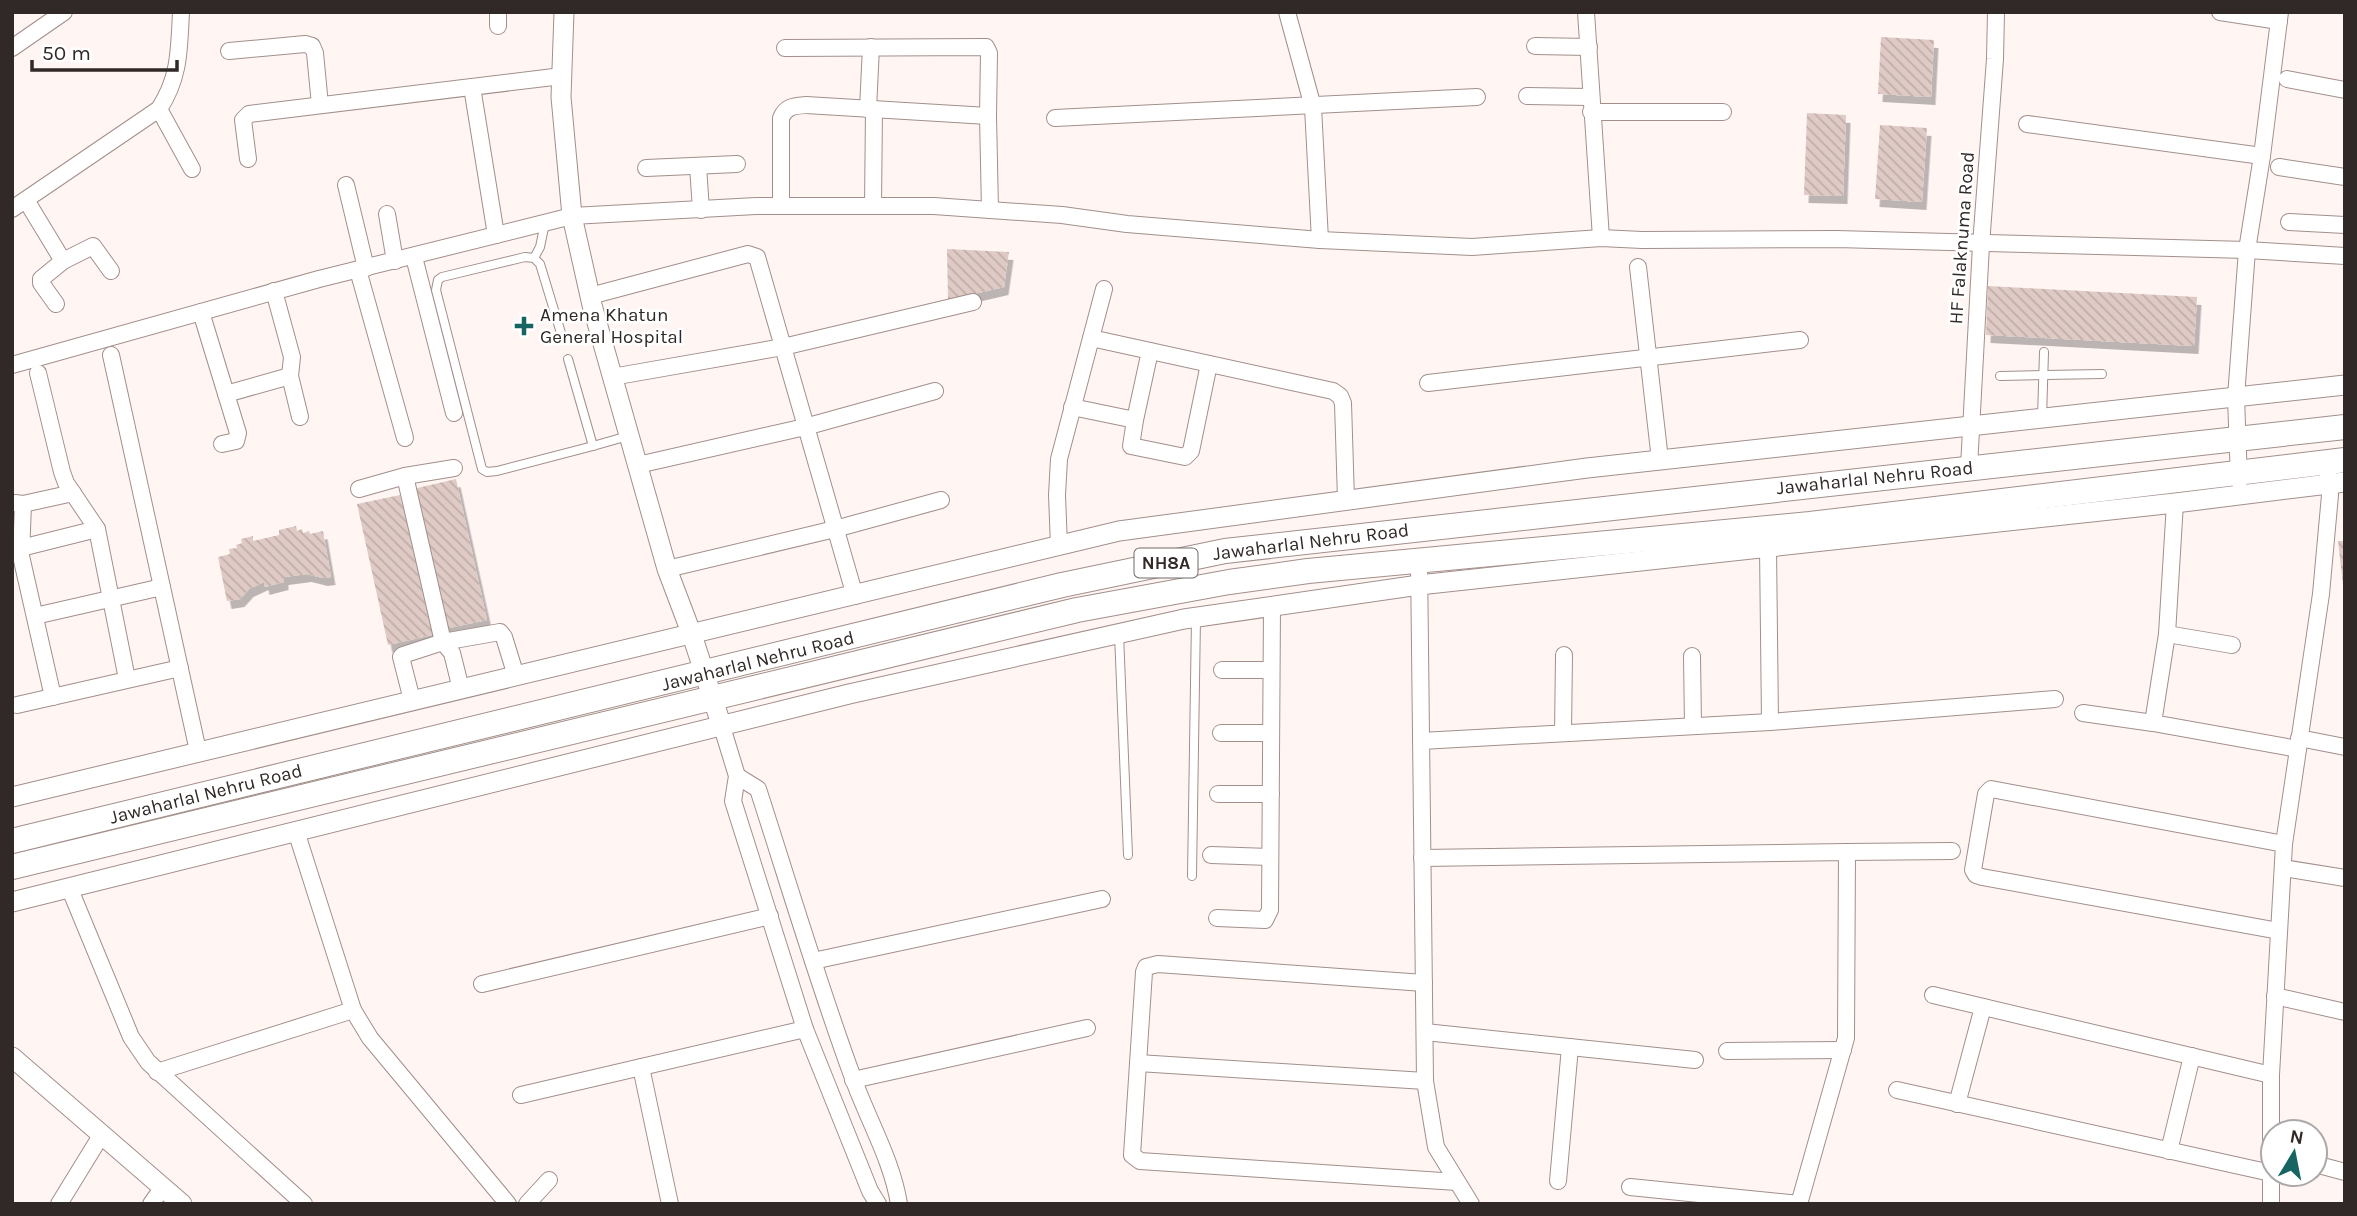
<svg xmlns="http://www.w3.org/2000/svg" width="2357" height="1216" font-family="Karla,sans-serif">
<defs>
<pattern id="building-back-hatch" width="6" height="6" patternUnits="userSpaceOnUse" patternTransform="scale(1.75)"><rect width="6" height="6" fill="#dfcac5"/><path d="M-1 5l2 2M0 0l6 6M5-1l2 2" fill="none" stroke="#c0aea9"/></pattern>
<filter id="shadow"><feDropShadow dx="4.5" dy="8" stdDeviation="0" flood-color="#0004"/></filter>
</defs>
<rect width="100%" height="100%" fill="#fff6f4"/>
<g fill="url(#building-back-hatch)" filter="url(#shadow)">
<polygon points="1881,37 1934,40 1931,97 1878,94"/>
<polygon points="1807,113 1846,115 1843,196 1804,195"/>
<polygon points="1880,125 1927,128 1922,202 1875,199"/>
<polygon points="947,249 1009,252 1004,287 948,300"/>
<polygon points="1988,286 2197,297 2194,346 1986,335"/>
<polygon points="456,479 487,620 444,629 413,489"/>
<polygon points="400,495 432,635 388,645 357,504"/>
<polygon points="296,526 297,531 302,529 303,533 309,531 310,534 323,531 331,577 323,578 307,574 284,577 284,582 265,587 264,582 249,589 240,599 227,601 218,557 230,554 229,549 237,548 236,545 242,543 241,539 253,536 253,541 279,535 279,530"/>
<polygon points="2338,541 2345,541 2345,585 2343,585"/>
</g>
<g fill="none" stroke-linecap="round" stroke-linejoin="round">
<g stroke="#a28f8a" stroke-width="10">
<g id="service">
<polyline points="534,258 540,247 545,223"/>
<polyline points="561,333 540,264 534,258 525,257 442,277 438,280 436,290 482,469 487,472 497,471 593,446"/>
<polyline points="568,359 593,446 628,436"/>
<polyline points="2000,376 2102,374"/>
<polyline points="2042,418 2044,352"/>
<polyline points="1119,634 1128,855"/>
<polyline points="1192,876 1196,618"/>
</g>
</g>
<g stroke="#a28f8a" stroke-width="18">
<g id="minor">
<polyline points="1287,12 1313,107 1320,240"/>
<polyline points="1586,12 1601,238"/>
<polyline points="2220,12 2279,21"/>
<polyline points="498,26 498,12"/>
<polyline points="1535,46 1589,47"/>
<polyline points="12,48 64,12"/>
<polyline points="229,51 305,44 312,46 315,53 320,105"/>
<polyline points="2287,79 2345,90"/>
<polyline points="472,87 496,235"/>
<polyline points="1527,96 1590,97"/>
<polyline points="159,109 192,169"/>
<polyline points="868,109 871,47"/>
<polyline points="1591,112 1723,112"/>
<polyline points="988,116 990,210"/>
<polyline points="1055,118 1477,97"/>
<polyline points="2027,124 2262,156"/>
<polyline points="248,159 243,120 249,114 562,76"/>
<polyline points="698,166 701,210"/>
<polyline points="2279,167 2345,177"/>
<polyline points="646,168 737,164"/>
<polyline points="346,185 366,268"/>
<polyline points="26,200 63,261"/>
<path d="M781 206V118C786 106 794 106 806 105L988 116 989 53 986 47 785 48"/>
<polyline points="873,206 874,109"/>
<path d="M12 209 159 109C180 77 179 49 181 12"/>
<polyline points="387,214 395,261"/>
<polyline points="2289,222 2345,225"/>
<polyline points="414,257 454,413"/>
<polyline points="1638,267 1660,460"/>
<polyline points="358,270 405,438"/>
<polyline points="274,291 292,357 290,376 300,417"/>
<polyline points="590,296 748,254 757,257 855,596"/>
<polyline points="56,304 41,283 41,279 63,261 93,246 111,271"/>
<polyline points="201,312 238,433 236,441 222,444"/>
<polyline points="1091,338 1333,391 1340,396 1343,403 1346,500"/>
<polyline points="111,355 198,751"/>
<polyline points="12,365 319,279 572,216 756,206 934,206 1062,215 1127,224 1320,240 1472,247 1601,238 1642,240 1836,239 2247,250 2345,256"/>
<polyline points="38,373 62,472 66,483 97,529 127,679"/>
<polyline points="612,377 783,347 973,302"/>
<polyline points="1428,383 1800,340"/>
<polyline points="226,394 290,376"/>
<polyline points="1072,407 1135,420 1150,351"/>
<polyline points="1135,420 1131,446 1185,457 1191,451 1209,364"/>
<polyline points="638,465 805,427 935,391"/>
<polyline points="1969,467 1981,245 1995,59 1996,12"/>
<polyline points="405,476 443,642 452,653 461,689"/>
<polyline points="2239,481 2236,397 2247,250 2262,156 2280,12"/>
<polyline points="359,489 405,476 454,468"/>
<polyline points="15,503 23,504 73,493"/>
<polyline points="2175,503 2167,634 2153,723 2298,749"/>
<polyline points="23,504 21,556 53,697"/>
<polyline points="1059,546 1057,495 1059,459 1104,289"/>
<polyline points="1768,547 1770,722"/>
<polyline points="21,548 97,529"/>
<polyline points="1419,561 1425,1081 1436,1147 1471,1204"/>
<polyline points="667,569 835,529 941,500"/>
<polyline points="35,616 162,587"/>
<polyline points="2167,634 2232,645"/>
<polyline points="1692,656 1693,726"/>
<polyline points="1222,670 1271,670"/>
<polyline points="412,700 401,657 403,655 443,642 500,632 504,637 516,676"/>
<polyline points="17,705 180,668"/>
<polyline points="2083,713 2153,723"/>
<polyline points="722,727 737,776 733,801 805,1029 870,1191 878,1204"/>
<polyline points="1221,733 1271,733"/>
<polyline points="1563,733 1564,655"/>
<polyline points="2299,738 2345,747"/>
<polyline points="1421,741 1770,722 2055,699"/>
<path d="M737 776 758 789C789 885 818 983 853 1078 868 1120 892 1160 899 1204"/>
<polyline points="1218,794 1271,794"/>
<polyline points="296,831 353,1010"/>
<polyline points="1847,852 1952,851"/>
<polyline points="1211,855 1270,857"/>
<polyline points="1422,858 1847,852 1846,1038 1799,1204"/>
<polyline points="2283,868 2345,878"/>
<polyline points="69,887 131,1037 148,1062 304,1204"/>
<polyline points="1217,918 1265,920 1270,910 1272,607"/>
<polyline points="2279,931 1982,877 1976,875 1973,870 1986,794 1991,789 2284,844"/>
<polyline points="813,961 1102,899"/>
<polyline points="1424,983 1158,964 1146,967 1144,972 1132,1155 1140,1161 1457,1182"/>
<polyline points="482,984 770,916"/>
<polyline points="1933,995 2271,1075"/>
<polyline points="2275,996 2345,1012"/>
<polyline points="1425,1032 1695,1060"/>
<polyline points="1727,1051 1843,1050"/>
<polyline points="1138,1063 1425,1081"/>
<polyline points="641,1067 670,1204"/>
<polyline points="157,1072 353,1010 370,1038 508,1204"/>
<polyline points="853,1080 1087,1028"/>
<polyline points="1897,1090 2271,1173"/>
<polyline points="521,1095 805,1029"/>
<polyline points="1957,1104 1983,1007"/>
<polyline points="2169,1151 2192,1056"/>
<polyline points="2315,1164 2345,1172"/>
<polyline points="1558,1181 1570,1047"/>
<polyline points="1630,1187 1799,1204"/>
<polyline points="59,1204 102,1134"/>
<polyline points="151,1204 163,1187"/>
<polyline points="527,1204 549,1180"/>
<polyline points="2271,1204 2271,1075 2284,844 2321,594 2330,495 2328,475"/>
</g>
</g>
<g stroke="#a28f8a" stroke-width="21">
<g id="tertiary">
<polyline points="564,12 561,97 572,216 592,305 667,569 692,635 722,727"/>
<polyline points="12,797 1119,531 1587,468 2345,385"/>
<polyline points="12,902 849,694 1184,619 1419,585 2175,503 2345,482"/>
<polyline points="12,1057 182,1204"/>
</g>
</g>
<g stroke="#a28f8a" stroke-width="26">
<g id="primary">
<polyline points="12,841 1062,585 1225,551 2345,427"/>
<polyline points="12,867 1077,610 1229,582 1308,571 1810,524 2345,460"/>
</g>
</g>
<use href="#service" stroke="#fff" stroke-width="8"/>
<use href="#minor" stroke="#fff" stroke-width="16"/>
<use href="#tertiary" stroke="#fff" stroke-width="19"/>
<use href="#primary" stroke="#fff" stroke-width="24"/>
</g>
<path fill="#166563" stroke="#fff" stroke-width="2.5" d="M520.5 315.5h7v7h7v7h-7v7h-7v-7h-7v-7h7z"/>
<g text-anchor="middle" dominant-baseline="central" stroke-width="5" stroke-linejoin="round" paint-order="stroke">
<rect fill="#fff" stroke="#6f6968" stroke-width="2" x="1134.5" y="548.5" width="63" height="29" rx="5"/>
<g font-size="18" font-weight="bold" fill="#312927">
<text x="1166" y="563">NH8A</text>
</g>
<g font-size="19" fill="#312927" stroke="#fff">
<text transform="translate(1962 238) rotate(-86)">HF Falaknuma Road</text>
<text transform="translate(1875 478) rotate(-6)">Jawaharlal Nehru Road</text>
<text transform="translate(1311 542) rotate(-7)">Jawaharlal Nehru Road</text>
<text transform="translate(758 661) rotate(-14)">Jawaharlal Nehru Road</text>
<text transform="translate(206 794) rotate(-14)">Jawaharlal Nehru Road</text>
</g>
<g font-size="19" fill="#312927" stroke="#fff" text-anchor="start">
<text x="540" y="315">Amena Khatun<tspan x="540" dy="22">General Hospital</tspan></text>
</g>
</g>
<rect width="2357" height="1216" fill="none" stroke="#312927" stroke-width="28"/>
<g transform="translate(2294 1153) rotate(10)"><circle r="33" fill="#ffffff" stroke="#ada9a9" stroke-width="2"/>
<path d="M0-5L12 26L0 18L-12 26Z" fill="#166563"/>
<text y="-10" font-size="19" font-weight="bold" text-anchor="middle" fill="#312927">N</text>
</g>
<path d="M32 60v10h145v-10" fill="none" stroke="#312927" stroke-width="3.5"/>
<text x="42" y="60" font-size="21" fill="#312927" stroke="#ffffff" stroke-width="5" paint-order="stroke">50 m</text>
</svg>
